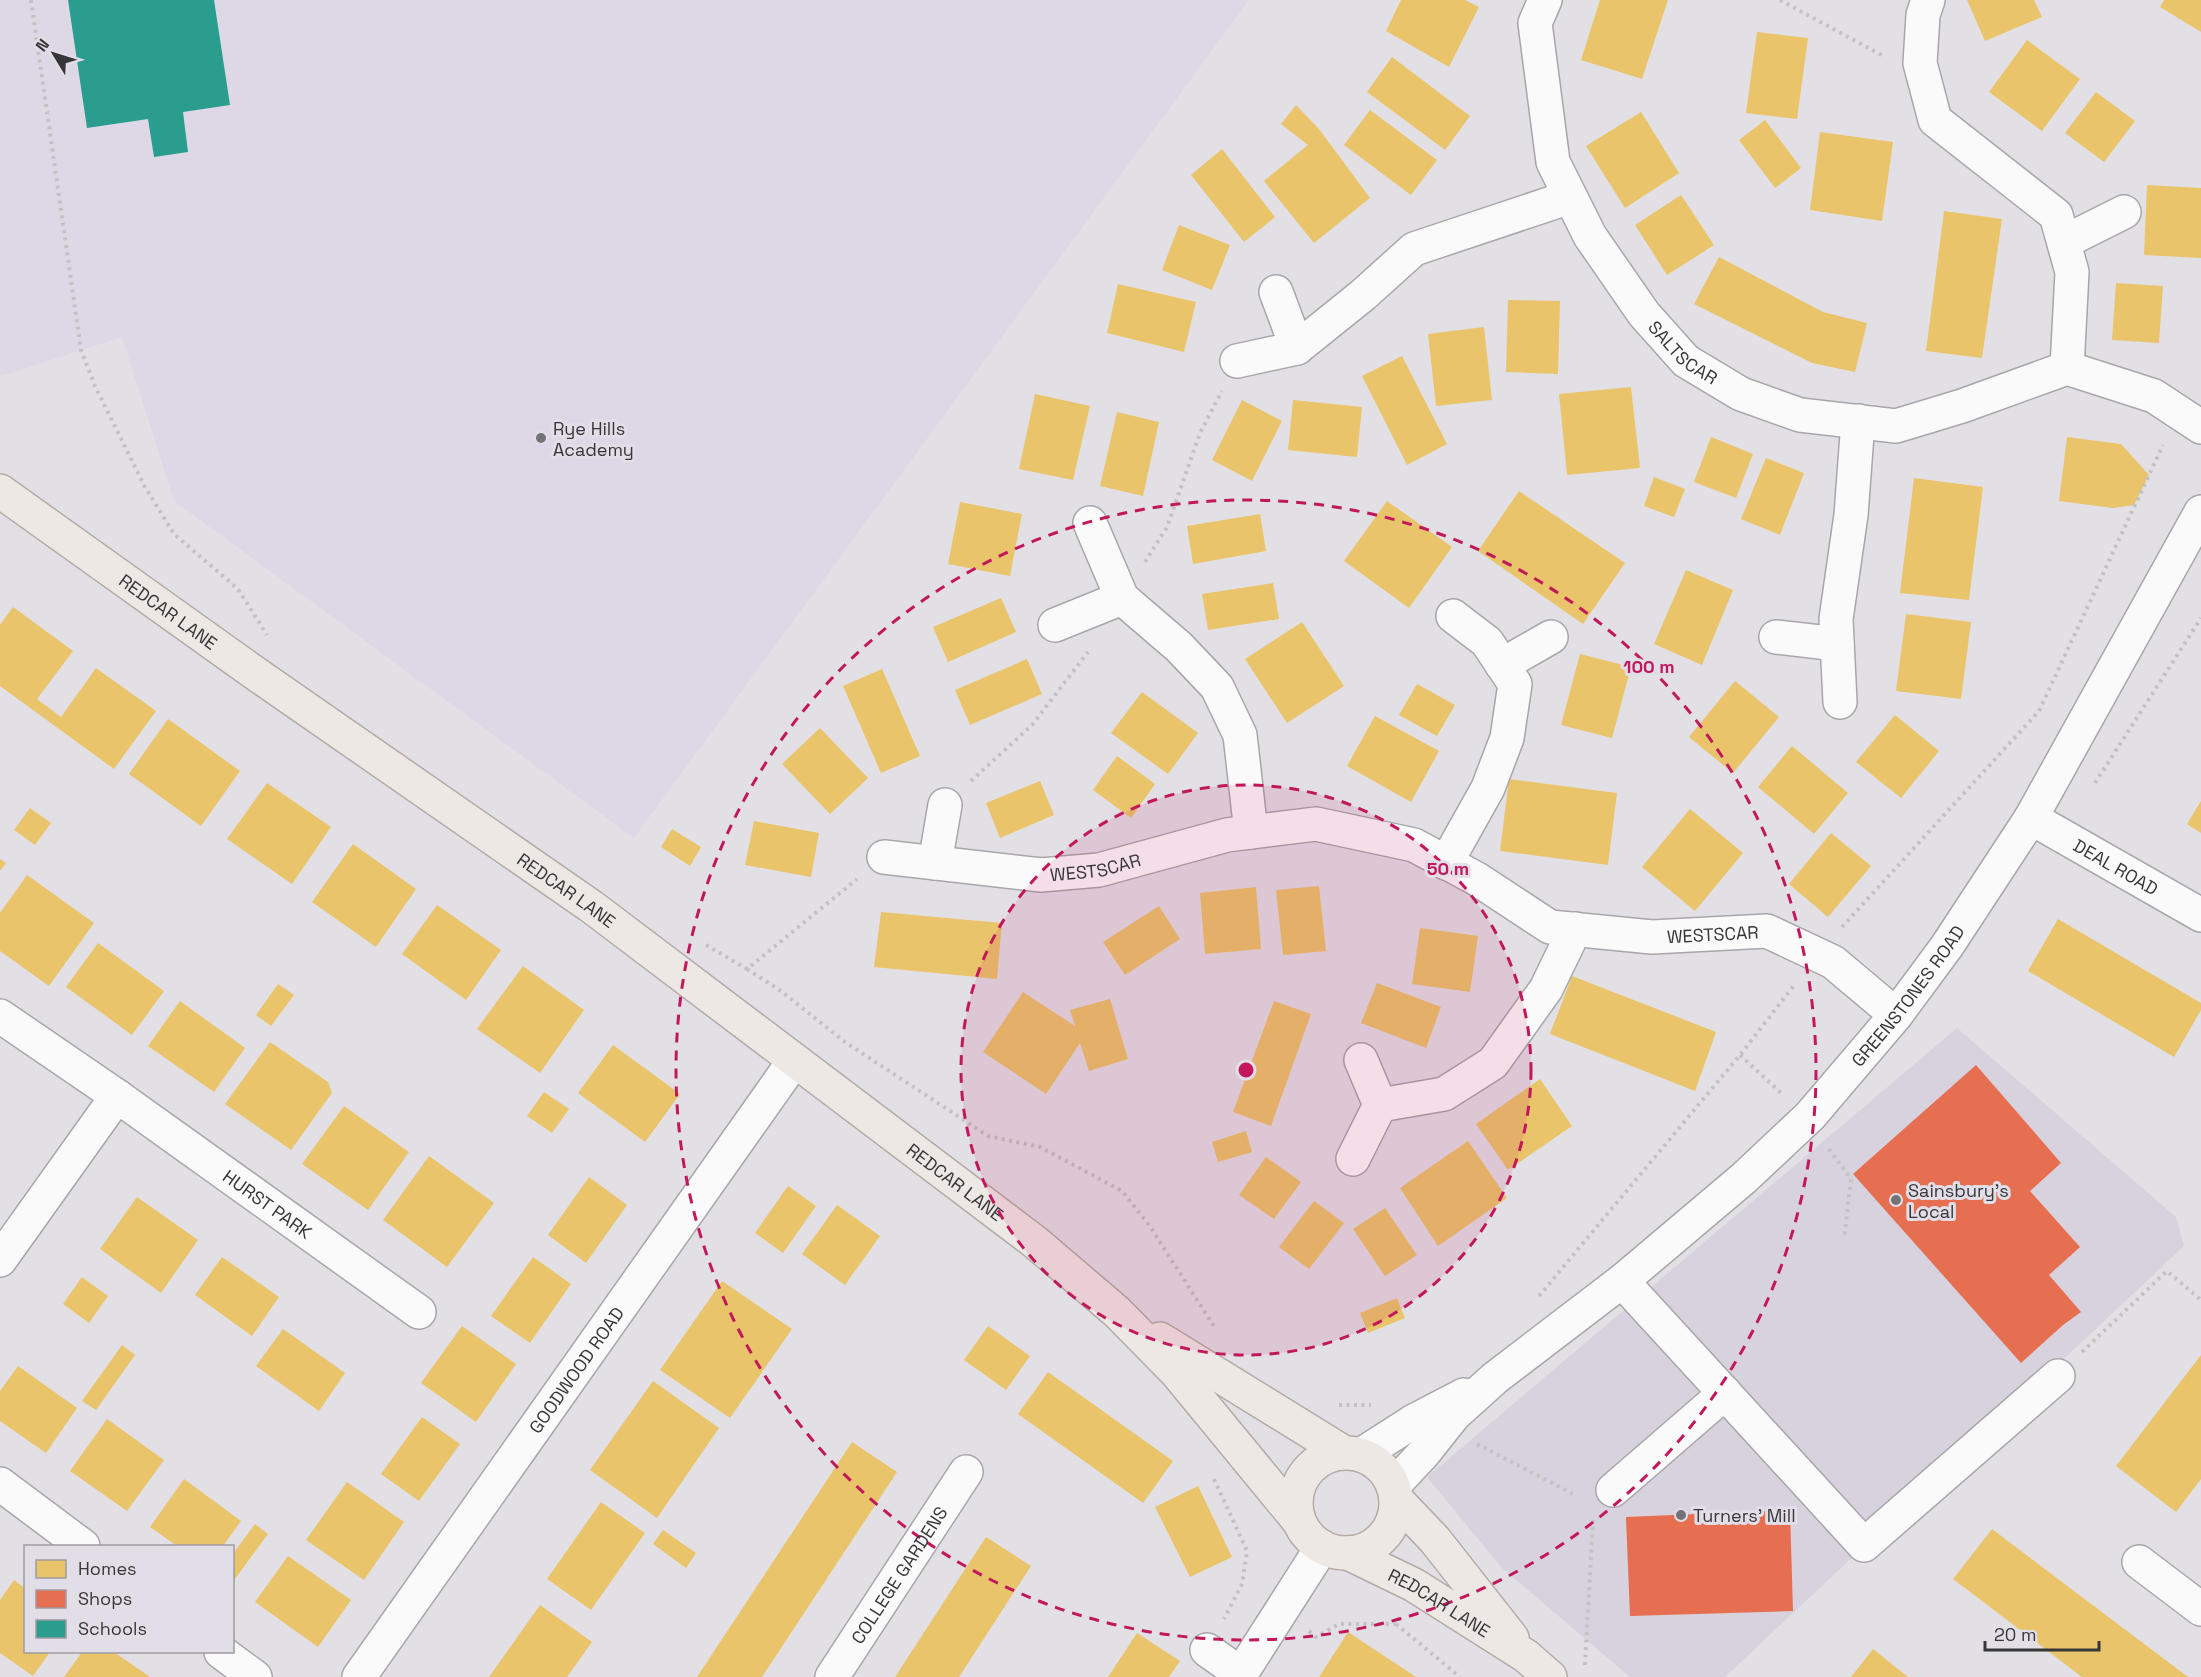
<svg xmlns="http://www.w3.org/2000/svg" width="2201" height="1677" font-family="'Space Grotesk',sans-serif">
<rect width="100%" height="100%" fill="#e2e0e5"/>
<polygon fill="#d7d2dd" points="1957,1028 2176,1217 2184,1246 1725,1677 1630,1677 1502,1568 1427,1477"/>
<polygon fill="#ded8e6" points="0,0 1249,0 634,838 174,501 122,337 2,376 0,375"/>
<g fill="#e9c46a">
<polygon points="1401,0 1465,0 1479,7 1449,67 1386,31"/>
<polygon points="1600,0 1668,0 1642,79 1581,60"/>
<polygon points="1967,0 2034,0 2042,17 1985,41"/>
<polygon points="2164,0 2201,0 2201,32 2160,7"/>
<polygon points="1757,32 1808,38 1797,119 1746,113"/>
<polygon points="2027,40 2080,79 2042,131 1989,92"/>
<polygon points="1392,57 1470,116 1445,150 1367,92"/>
<polygon points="2096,92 2135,121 2104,162 2065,133"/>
<polygon points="1296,105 1319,129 1370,198 1314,243 1264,181 1308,145 1281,124"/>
<polygon points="1370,110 1437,160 1411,195 1344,145"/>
<polygon points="1641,112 1679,173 1625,208 1586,146"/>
<polygon points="1765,120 1801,168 1775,188 1739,140"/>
<polygon points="1820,132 1893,142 1882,221 1810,210"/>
<polygon points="1222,149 1275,217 1244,242 1191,175"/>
<polygon points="2147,185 2201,188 2201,258 2144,255"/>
<polygon points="1681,195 1714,245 1667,275 1635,225"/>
<polygon points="1944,211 2002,219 1982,358 1926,351"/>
<polygon points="1179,225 1230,245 1212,290 1162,270"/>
<polygon points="1719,257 1823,312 1867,323 1855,372 1812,363 1694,304"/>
<polygon points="2116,283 2163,286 2159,343 2112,340"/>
<polygon points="1118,284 1196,302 1184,352 1107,333"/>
<polygon points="1508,300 1560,301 1558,374 1506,372"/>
<polygon points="1484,327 1492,400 1436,406 1428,334"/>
<polygon points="1402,356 1447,444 1407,465 1362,376"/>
<polygon points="1631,387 1640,468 1567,475 1559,394"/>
<polygon points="1035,394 1090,406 1073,480 1019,469"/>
<polygon points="1242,400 1282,421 1252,481 1212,460"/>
<polygon points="1293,400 1362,407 1357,457 1288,450"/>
<polygon points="1117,412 1159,422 1143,496 1100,486"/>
<polygon points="1711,437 1753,454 1736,498 1694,482"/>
<polygon points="2067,437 2121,444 2149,475 2134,505 2113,508 2059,501"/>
<polygon points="1766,458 1804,473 1780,535 1741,519"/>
<polygon points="1654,477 1685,489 1674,517 1644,506"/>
<polygon points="1914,478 1983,487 1969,600 1900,593"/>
<polygon points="1519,491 1625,563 1583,624 1478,551"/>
<polygon points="1387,501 1452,547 1409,608 1344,561"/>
<polygon points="960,502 1022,514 1010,576 948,564"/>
<polygon points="1260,514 1266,551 1193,564 1187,526"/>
<polygon points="1686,570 1733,590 1702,665 1654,644"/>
<polygon points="1273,583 1279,619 1208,630 1202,594"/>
<polygon points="1001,598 1016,632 948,662 933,627"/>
<polygon points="13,607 73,651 37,699 61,717 96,668 156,711 114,769 0,686 0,625"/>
<polygon points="1906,614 1971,622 1961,699 1896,691"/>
<polygon points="1302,622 1344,686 1287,723 1245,659"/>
<polygon points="1580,654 1631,667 1612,738 1561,725"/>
<polygon points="1027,659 1042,694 970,725 955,690"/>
<polygon points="882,669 920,756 881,773 843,686"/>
<polygon points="1735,681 1779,717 1733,773 1689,737"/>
<polygon points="1417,684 1455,705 1437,736 1399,715"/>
<polygon points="1142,692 1198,733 1168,774 1111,733"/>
<polygon points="1895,715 1939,751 1901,798 1856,762"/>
<polygon points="1375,716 1439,751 1411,802 1347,766"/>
<polygon points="168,719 240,771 201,826 129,774"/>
<polygon points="820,728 868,778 830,814 782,764"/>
<polygon points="1792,746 1848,793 1814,834 1758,787"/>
<polygon points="1117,756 1155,784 1131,818 1093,790"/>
<polygon points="1509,779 1617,793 1608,865 1500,851"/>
<polygon points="1040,781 1054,815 1000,838 986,803"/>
<polygon points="267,783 331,827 292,884 227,839"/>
<polygon points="2201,801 2201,833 2187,824"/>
<polygon points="30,808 51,823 35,845 14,830"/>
<polygon points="1690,809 1743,853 1695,911 1642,867"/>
<polygon points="754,821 819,833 811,877 745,865"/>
<polygon points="672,829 701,847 690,866 661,847"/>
<polygon points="1831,833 1871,866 1828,917 1789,884"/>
<polygon points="353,844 416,889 376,947 312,902"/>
<polygon points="0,859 6,863 0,871"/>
<polygon points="27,875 94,923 49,986 0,951 0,913"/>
<polygon points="1319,886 1326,951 1283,955 1276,890"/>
<polygon points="1256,887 1261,949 1205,954 1200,893"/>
<polygon points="437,905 501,950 466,1000 402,954"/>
<polygon points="1159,906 1180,939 1125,975 1103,942"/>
<polygon points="881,912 1002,923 997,979 874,967"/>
<polygon points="2058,919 2201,1003 2201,1010 2174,1057 2028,971"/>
<polygon points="1420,928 1478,936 1470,992 1412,984"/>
<polygon points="98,943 164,991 132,1035 66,987"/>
<polygon points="523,966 584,1010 540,1073 477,1029"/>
<polygon points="1572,976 1716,1032 1695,1091 1550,1034"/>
<polygon points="1377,983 1441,1007 1426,1048 1361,1023"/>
<polygon points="278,984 294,995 271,1026 256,1015"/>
<polygon points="1023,992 1075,1026 1070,1010 1110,999 1128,1059 1089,1071 1080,1043 1046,1094 983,1052"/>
<polygon points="180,1001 245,1048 214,1092 148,1046"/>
<polygon points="1274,1001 1311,1014 1271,1126 1233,1112"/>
<polygon points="270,1042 328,1082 332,1093 291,1150 225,1104"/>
<polygon points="613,1045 680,1094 645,1142 578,1093"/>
<polygon points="1540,1079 1572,1126 1508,1170 1476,1124"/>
<polygon points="544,1092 569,1109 552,1133 527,1116"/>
<polygon points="344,1106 409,1152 368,1210 302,1164"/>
<polygon points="1246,1131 1252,1152 1218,1162 1212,1142"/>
<polygon points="1468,1141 1507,1198 1438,1246 1400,1188"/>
<polygon points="429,1156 494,1203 447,1267 383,1220"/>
<polygon points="1266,1157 1301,1182 1274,1219 1239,1195"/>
<polygon points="589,1177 627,1205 586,1263 548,1235"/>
<polygon points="788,1186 816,1206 783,1253 755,1233"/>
<polygon points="137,1197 198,1240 161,1293 100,1249"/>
<polygon points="1314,1201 1344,1223 1309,1269 1279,1247"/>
<polygon points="837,1205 880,1236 845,1285 802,1254"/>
<polygon points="1385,1208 1417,1255 1385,1276 1353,1229"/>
<polygon points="222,1257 279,1297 252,1336 195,1295"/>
<polygon points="533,1257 571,1284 530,1343 491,1316"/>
<polygon points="82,1277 108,1296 89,1323 63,1304"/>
<polygon points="722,1281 792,1329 730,1418 660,1370"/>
<polygon points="1397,1298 1405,1318 1368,1333 1360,1313"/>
<polygon points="462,1326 516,1364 476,1422 421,1383"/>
<polygon points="988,1326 1030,1356 1006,1390 964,1360"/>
<polygon points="283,1329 345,1373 319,1411 256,1366"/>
<polygon points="122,1345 135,1355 96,1410 82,1401"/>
<polygon points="2201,1355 2201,1479 2176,1512 2116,1466"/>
<polygon points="18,1366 77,1408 46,1453 0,1421 0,1391"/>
<polygon points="1048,1372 1173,1461 1143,1503 1018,1414"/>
<polygon points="653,1381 719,1428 657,1518 590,1470"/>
<polygon points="422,1417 460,1444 419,1501 381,1474"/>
<polygon points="107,1419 164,1460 127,1511 70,1471"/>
<polygon points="852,1442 897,1472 762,1677 697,1677"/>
<polygon points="184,1479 241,1521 223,1546 177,1546 150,1527"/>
<polygon points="347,1482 404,1522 364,1580 306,1540"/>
<polygon points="1198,1486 1232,1557 1190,1577 1155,1507"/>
<polygon points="601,1502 645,1533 591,1610 547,1579"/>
<polygon points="255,1524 268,1534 232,1583 232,1555"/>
<polygon points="1992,1529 2188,1677 2082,1677 1953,1579"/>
<polygon points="663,1530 696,1553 686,1568 653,1544"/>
<polygon points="986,1537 1031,1566 959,1677 895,1677"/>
<polygon points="288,1556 351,1600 318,1647 255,1602"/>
<polygon points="14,1580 26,1589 26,1652 50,1652 33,1676 0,1653 0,1600"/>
<polygon points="540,1605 592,1642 567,1677 489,1677"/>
<polygon points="1348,1632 1416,1677 1319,1677"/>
<polygon points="1137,1633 1180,1661 1169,1677 1108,1677"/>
<polygon points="1873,1649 1908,1677 1851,1677"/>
<polygon points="82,1652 114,1652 150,1677 64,1677"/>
</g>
<g fill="#e76f51">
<polygon points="1976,1065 2061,1163 2030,1191 2080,1247 2049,1275 2081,1312 2063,1325 2021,1363 1853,1174"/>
<polygon points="1790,1510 1793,1611 1630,1616 1626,1517"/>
</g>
<polygon fill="#2a9d8f" points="68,0 214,0 230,105 183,112 188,152 154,157 148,119 87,128"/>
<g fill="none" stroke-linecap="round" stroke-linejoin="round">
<g stroke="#a7a6a9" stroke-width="36">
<g id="minor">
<path id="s1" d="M1545 0 1535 23 1553 162 1590 236 1644 314 1686 361 1741 394 1800 415 1896 426 1962 406 2067 368 2154 396 2201 427"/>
<polyline points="1928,0 1923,15 1920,63 1935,120 2056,215 2072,272 2067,368"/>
<polyline points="2064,242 2124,212"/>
<polyline points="1276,292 1297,348"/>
<polyline points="1237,361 1297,348 1363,295 1414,249 1570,197"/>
<polyline points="1090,523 1122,598 1179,647 1217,687 1240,735 1251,832"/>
<polyline points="1055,625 1122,598"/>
<polyline points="1776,637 1837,644"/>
<polyline points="1502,665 1551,637"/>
<polyline points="1840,702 1836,619 1851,515 1858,421"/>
<path id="s2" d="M2031 818 2201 915"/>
<path id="s3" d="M884 857 1041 875 1099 870 1227 835 1316 824 1414 845 1477 879 1550 927 1652 937 1767 931 1833 962 1896 1015"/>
<polyline points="935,863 945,805"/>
<polyline points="1446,863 1488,788 1507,738 1515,684 1487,642 1453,616"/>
<path id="s4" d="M0 1016 117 1096 419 1312"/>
<polyline points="1380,1105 1444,1094 1493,1063 1546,989 1575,929"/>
<polyline points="1353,1159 1380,1105 1361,1060"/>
<polyline points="0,1260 117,1096"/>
<polyline points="1622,1281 1864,1545 2058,1376"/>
<polyline points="1361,1455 1414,1421 1464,1395"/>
<polyline points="0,1484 83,1546"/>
<path id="s5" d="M1393 1486 1423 1454 1454 1415 1495 1378 1622 1281 1744 1178 1810 1116 1896 1015 1947 946 2031 818 2201 512"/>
<polyline points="1613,1490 1725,1393"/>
<polyline points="2139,1562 2201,1609"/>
<polyline points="1207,1650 1241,1674"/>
<polyline points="221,1652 255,1677"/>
<path id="s6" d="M359 1677 794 1061"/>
<path id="s7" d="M832 1677 966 1472"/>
<polyline points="1239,1677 1322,1547"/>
</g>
</g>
<g stroke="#b4aaa7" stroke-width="36">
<g id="major">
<path id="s8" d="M0 491 259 676 592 907 1035 1242 1117 1312 1177 1373 1298 1520"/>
<polyline points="1160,1339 1343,1452"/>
<circle cx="1346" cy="1503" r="50"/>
<polyline points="1396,1499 1435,1540 1512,1638"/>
<path id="s9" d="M1348 1553 1414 1585 1526 1656 1550 1677"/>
</g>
</g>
<g stroke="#c2c2c3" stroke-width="4" stroke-dasharray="3 4.5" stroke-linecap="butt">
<polyline points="31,0 81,350 95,386 145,487 174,534 238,589 267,635"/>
<polyline points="1780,0 1885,57"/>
<polyline points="1145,562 1167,527 1200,433 1222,391"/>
<polyline points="971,781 1032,725 1088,652"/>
<polyline points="2095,783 2201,618"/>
<polyline points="1842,927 2039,711 2163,445"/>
<polyline points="706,945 747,969 857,879"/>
<polyline points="747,969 781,991 845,1042 988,1136 1040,1147 1122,1191 1149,1225 1215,1328"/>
<polyline points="1740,1055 1781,1093"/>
<polyline points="1829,1149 1851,1179 1844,1239"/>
<polyline points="1539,1296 1740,1055 1795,984"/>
<polyline points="2082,1352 2167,1271 2201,1300"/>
<polyline points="1339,1405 1371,1405"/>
<polyline points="1477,1444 1577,1496"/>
<polyline points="1214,1479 1247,1551 1242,1584 1224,1619"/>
<polyline points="1396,1624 1460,1677"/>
<polyline points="1309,1631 1316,1637 1339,1624 1396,1624 1400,1617"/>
<polyline points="1585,1665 1593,1520"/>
</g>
<use href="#minor" stroke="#fbfafb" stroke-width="33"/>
<use href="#major" stroke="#eee8e5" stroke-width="33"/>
</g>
<circle cx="1246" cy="1070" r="285" fill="#c2185b" fill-opacity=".12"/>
<g fill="none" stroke="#c2185b" stroke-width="3" stroke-dasharray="10 8">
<circle cx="1246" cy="1070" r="285"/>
<circle cx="1246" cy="1070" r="570"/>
</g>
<g fill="#737275" stroke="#e2dee7" stroke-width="2">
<circle cx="541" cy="438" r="6"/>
<circle cx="1896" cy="1200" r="6"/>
<circle cx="1681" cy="1515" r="6"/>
</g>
<g text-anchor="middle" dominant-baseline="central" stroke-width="6" stroke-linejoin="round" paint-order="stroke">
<g font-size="18" fill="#373639" stroke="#e2dee7">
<text stroke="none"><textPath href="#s1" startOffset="398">SALTSCAR</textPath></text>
<text stroke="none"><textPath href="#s8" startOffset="207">REDCAR LANE</textPath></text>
<text stroke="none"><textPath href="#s3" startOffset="213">WESTSCAR</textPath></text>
<text stroke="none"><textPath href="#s2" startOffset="98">DEAL ROAD</textPath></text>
<text stroke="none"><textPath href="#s8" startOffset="693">REDCAR LANE</textPath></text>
<text stroke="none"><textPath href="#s3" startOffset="861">WESTSCAR</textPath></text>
<text stroke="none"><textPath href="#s5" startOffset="714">GREENSTONES ROAD</textPath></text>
<text stroke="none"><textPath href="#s8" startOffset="1179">REDCAR LANE</textPath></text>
<text stroke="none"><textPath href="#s4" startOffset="327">HURST PARK</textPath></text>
<text stroke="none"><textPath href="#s6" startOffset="376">GOODWOOD ROAD</textPath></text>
<text stroke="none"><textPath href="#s7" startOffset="122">COLLEGE GARDENS</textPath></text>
<text stroke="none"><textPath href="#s9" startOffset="104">REDCAR LANE</textPath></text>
</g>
<g font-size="18" fill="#373639" stroke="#e2dee7" text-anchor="start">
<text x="553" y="428">Rye Hills<tspan x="553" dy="21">Academy</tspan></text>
<text x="1908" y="1190">Sainsbury's<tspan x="1908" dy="21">Local</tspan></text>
<text x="1693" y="1515">Turners' Mill</text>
</g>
</g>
<circle cx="1246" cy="1070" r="9" fill="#c2185b" stroke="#e2dee7" stroke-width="3"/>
<g font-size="18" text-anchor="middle" font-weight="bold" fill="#c2185b" stroke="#e2dee7" stroke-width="6" stroke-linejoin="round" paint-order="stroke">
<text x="1649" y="673">100 m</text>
<text x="1448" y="875">50 m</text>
</g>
<rect x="24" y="1545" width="210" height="108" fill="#e2dee7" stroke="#9e9ba1" stroke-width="1.5"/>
<rect x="36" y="1560" width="30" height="18" fill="#e9c46a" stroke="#9e9ba1" stroke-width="1.5"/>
<text x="78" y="1575" font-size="18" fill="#373639">Homes</text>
<rect x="36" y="1590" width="30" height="18" fill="#e76f51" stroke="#9e9ba1" stroke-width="1.5"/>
<text x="78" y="1605" font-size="18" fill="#373639">Shops</text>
<rect x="36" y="1620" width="30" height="18" fill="#2a9d8f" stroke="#9e9ba1" stroke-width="1.5"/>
<text x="78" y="1635" font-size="18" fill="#373639">Schools</text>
<g transform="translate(54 54) rotate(308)" stroke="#e2dee7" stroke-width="4.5" paint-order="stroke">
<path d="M0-4.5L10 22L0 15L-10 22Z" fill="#373639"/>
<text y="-9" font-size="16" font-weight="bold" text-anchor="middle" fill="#373639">N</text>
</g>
<path d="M1985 1641v9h114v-9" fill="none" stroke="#373639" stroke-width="3"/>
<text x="1994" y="1641" font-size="18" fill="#373639" stroke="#e2dee7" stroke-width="4.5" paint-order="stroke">20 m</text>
</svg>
